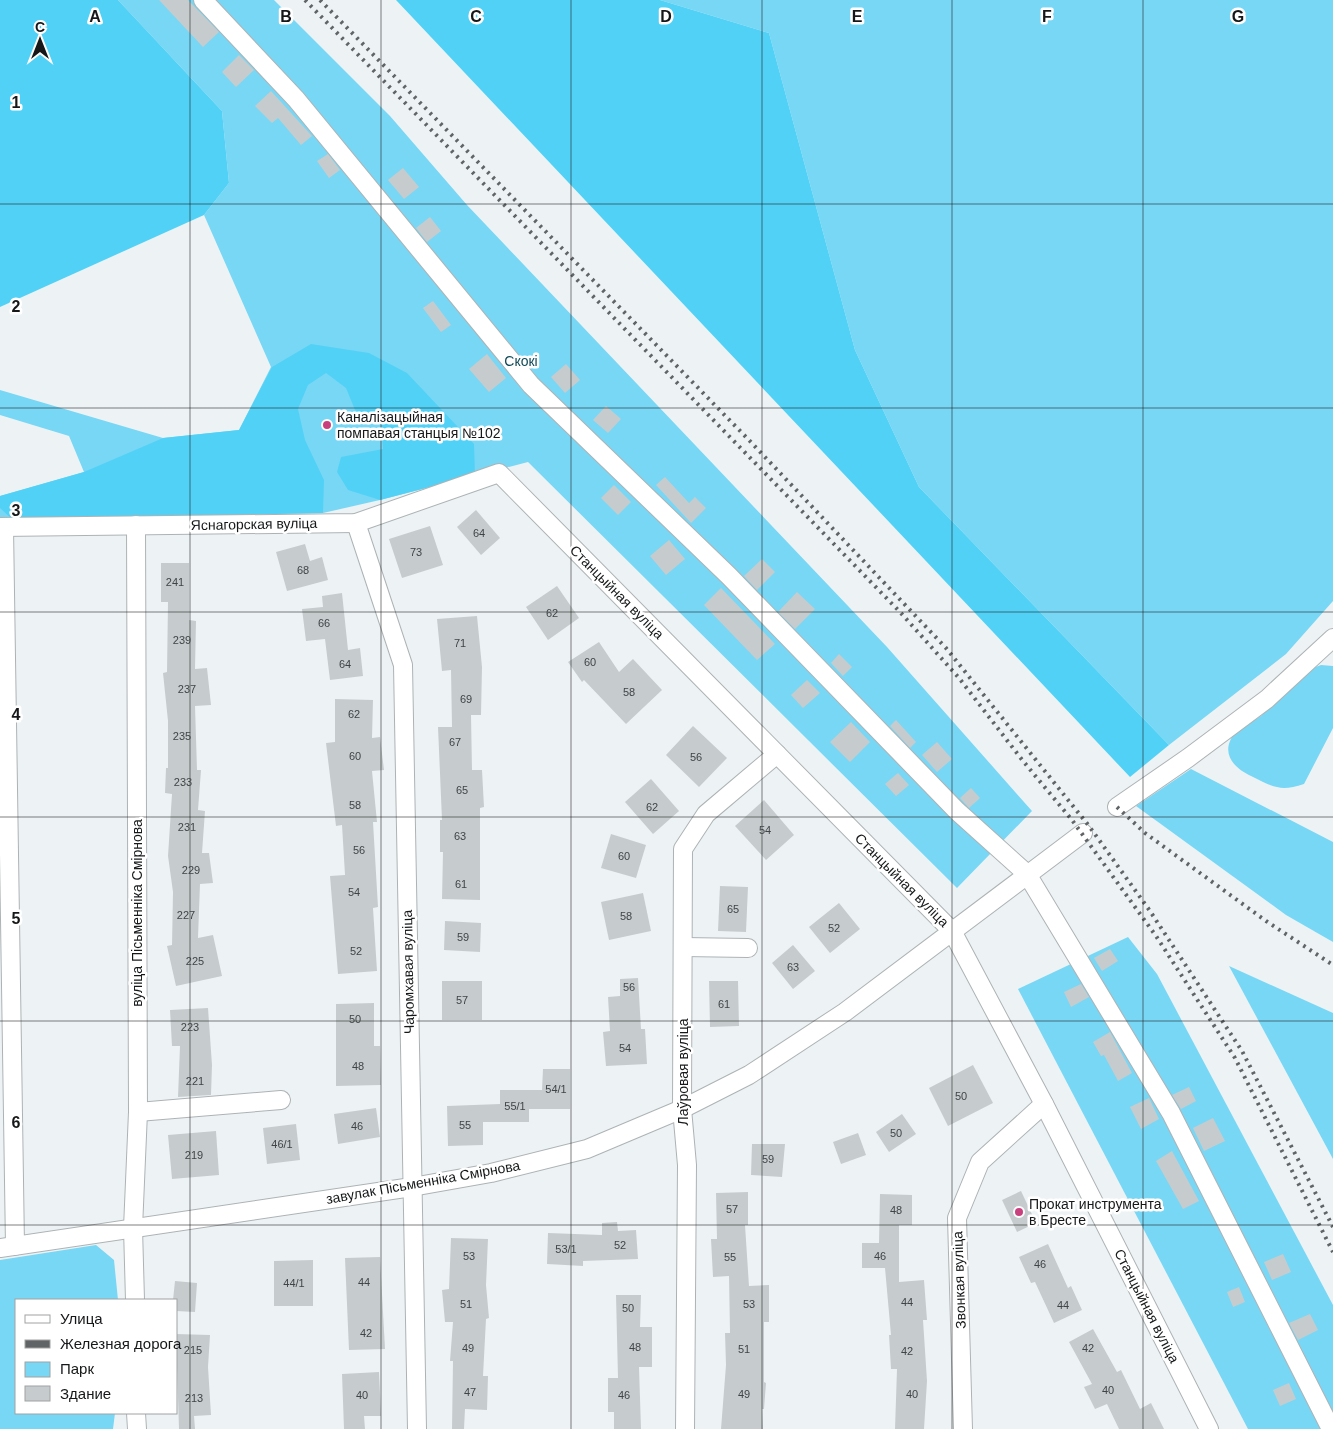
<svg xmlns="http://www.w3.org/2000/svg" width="1333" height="1429" font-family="Arial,sans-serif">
<rect width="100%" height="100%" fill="#edf3f5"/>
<g fill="#78d7f5">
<polygon points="118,0 274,0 390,116 467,205 887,647 1032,811 957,888 528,462 380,500 323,513 0,520 0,496 84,472 69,436 0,415 0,390 163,438 239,430 271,367 204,215 229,183 222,111"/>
<polygon points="660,0 1333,0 1333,601 1286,654 1169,745 919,487 855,350 769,33"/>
<path d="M1321 665 1333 666V728L1304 784C1280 792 1273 787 1251 776 1238 770 1223 758 1230 741 1235 729 1252 723 1262 715 1279 700 1296 684 1313 668Z"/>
<polygon points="1191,769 1333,842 1333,942 1286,915 1136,806"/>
<polygon points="1128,937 1157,974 1333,1305 1333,1429 1248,1429 1018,989"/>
<polygon points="1229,966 1333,1013 1333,1159"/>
<polygon points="96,1245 114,1260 118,1300 16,1300 16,1413 115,1413 113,1429 0,1429 0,1260"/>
</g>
<g fill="#52d1f6">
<polygon points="0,0 118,0 222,111 229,183 204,215 0,307"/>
<polygon points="396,0 660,0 769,33 855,350 919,487 1169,745 1130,777"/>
<polygon points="311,344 369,353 407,373 474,444 475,475 380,500 348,490 337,472 341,457 383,449 381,423 355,410 346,388 326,373 308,385 298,409 305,440 324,480 323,513 13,520 0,508 0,496 84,472 163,438 239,430 272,367"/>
</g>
<g fill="#c6ccce">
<polygon points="159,0 188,0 219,32 203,47"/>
<polygon points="239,55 254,70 236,87 222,72"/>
<polygon points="271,91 312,136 301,145 278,118 272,123 255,106"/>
<polygon points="328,154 340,170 329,178 317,161"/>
<polygon points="403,168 419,187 404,199 388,180"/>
<polygon points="430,217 441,231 427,242 416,228"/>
<polygon points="433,301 451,325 441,332 423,308"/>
<polygon points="487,354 506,378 489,392 469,369"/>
<polygon points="566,364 580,380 565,393 551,377"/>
<polygon points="606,406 621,419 608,433 593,420"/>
<polygon points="665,477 689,503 695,497 706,508 691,523 656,485"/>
<polygon points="614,485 631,502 618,515 601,498"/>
<polygon points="476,510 500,538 481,555 457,527"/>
<polygon points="430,526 443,565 402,578 389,539"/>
<polygon points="669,540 685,559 666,575 650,556"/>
<polygon points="305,544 310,561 322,557 328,580 287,591 276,552"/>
<polygon points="762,559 775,572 757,590 744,576"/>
<polygon points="161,563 189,563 189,620 196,621 195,669 207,668 211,705 195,706 197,770 201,770 198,810 205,811 202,853 209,853 213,883 200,884 198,938 213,935 222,976 176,986 167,946 172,945 173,892 168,856 172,794 165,793 166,768 168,768 168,721 163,673 167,672 168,602 161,602"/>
<polygon points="557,586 579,618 548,640 526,607"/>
<polygon points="721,588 775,644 757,660 704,605"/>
<polygon points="797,592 815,609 795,629 778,612"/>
<polygon points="342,593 348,650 360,648 363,676 330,680 325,639 306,641 302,609 323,607 322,596"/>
<polygon points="477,616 482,667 481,715 471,715 472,770 482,770 484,807 480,808 480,900 442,899 443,852 440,852 440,820 442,820 438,727 452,727 451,670 442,671 437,619"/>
<polygon points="599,642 619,672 633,659 662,690 626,724 584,680 582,682 568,662"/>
<polygon points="839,654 852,667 843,676 831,663"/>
<polygon points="807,680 820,693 803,708 791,695"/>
<polygon points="335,699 373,700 372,738 380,737 384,770 372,771 377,822 373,822 378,907 373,908 377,971 338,974 330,876 345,875 342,825 336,826 326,743 335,742"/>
<polygon points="896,720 916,742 910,748 890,726"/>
<polygon points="851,722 870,742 850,762 830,742"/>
<polygon points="693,726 727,758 699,787 666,755"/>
<polygon points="937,742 952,759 937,772 922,755"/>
<polygon points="898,773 909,785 896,796 885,784"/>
<polygon points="651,779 679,811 653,834 625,802"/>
<polygon points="971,788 980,798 969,808 960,798"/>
<polygon points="764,800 794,835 766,860 735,826"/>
<polygon points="611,834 646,845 636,878 601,868"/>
<polygon points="720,886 748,887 746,932 718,931"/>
<polygon points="643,893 651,931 609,940 601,902"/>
<polygon points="839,903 860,929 830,953 809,927"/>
<polygon points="445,921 481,923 480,952 444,950"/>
<polygon points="793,945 815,971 793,989 772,963"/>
<polygon points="1110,949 1118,961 1102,971 1094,958"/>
<polygon points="638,978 641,1029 645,1029 647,1064 606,1066 603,1032 610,1031 608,997 620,996 620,979"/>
<rect x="442" y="981" width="40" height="39"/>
<polygon points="709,981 738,981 739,1026 710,1027"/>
<polygon points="1081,984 1089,997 1071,1007 1064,992"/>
<polygon points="374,1003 374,1046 380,1046 381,1085 336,1086 336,1004"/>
<polygon points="208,1008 212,1065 211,1095 178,1097 180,1046 172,1046 170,1010"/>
<polygon points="1110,1032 1132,1073 1118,1081 1104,1055 1101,1056 1093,1042"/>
<polygon points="973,1065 993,1103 948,1126 929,1088"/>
<polygon points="543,1069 570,1069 570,1109 529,1109 529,1122 483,1122 483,1145 448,1146 447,1106 500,1104 500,1090 542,1090"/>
<polygon points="1189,1087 1196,1101 1181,1109 1172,1095"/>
<polygon points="1149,1098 1159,1119 1141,1129 1130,1107"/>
<polygon points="376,1108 380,1137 338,1144 334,1114"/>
<polygon points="902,1114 916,1134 889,1152 876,1132"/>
<polygon points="1213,1118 1225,1141 1204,1151 1193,1128"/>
<polygon points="296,1124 300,1160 267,1164 263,1128"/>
<polygon points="216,1131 219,1175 172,1179 168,1135"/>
<polygon points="858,1133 866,1155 841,1164 833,1142"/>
<polygon points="752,1144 785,1144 782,1177 751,1175"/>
<polygon points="1172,1151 1199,1201 1183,1209 1156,1161"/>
<polygon points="1021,1191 1036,1223 1017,1232 1002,1200"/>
<polygon points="748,1192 748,1225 745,1225 749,1286 769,1285 769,1322 764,1322 764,1382 766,1383 764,1409 762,1409 763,1429 721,1429 726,1365 725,1333 730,1333 729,1276 713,1277 711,1239 717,1239 716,1193"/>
<polygon points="880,1194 912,1195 912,1225 899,1225 899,1282 924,1280 927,1320 923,1320 927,1381 924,1429 895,1429 897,1369 891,1369 889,1335 891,1335 885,1268 862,1268 862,1243 879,1243"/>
<polygon points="617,1222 618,1231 636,1230 638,1259 583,1261 583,1266 547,1264 548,1233 602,1235 602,1223"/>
<polygon points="451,1238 488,1239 486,1285 489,1318 486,1319 483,1376 488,1376 487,1410 465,1409 464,1429 452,1429 453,1361 450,1361 453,1322 445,1322 442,1290 449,1289"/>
<polygon points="1048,1244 1068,1288 1071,1286 1082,1310 1054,1323 1035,1282 1031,1283 1019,1257"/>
<polygon points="1283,1254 1291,1272 1272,1280 1264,1262"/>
<polygon points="380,1257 385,1349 349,1350 345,1258"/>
<polygon points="313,1260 313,1306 274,1306 274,1261"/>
<polygon points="175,1281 197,1283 195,1312 176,1311 176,1300 173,1300"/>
<polygon points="1239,1287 1245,1302 1233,1307 1227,1292"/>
<polygon points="616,1295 641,1295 640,1327 652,1327 652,1367 639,1367 641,1429 614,1429 614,1412 608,1412 608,1378 618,1378"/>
<polygon points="1310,1314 1318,1330 1298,1340 1289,1323"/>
<polygon points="1093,1329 1117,1372 1121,1370 1140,1409 1151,1403 1164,1429 1119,1429 1107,1404 1095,1409 1084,1387 1092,1384 1069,1342"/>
<polygon points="176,1334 210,1335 208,1367 211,1415 194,1416 195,1429 179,1429"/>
<polygon points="379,1372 381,1416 364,1416 365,1429 344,1429 342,1374"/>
<polygon points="1289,1383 1296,1399 1280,1406 1273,1390"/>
</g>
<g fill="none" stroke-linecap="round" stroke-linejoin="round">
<g stroke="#adb3b5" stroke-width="20">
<g id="minor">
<polyline points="203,0 296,99 531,385 729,576 957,811 1027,874 1171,1113 1331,1429"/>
<polyline points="356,523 403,665 417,1429"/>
<polyline points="0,527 356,523 499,473 952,931 1044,1104 1209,1429"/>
<polyline points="4,527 15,1246"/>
<polyline points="1117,807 1188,758 1267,699 1333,638"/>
<polyline points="684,947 748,948"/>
<polyline points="138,1112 281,1100"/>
<polyline points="0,1248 412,1187 491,1173 587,1149 682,1109 749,1075 845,1012 1083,833"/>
<polyline points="135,1300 133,1228 138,1112 136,525"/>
<polyline points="136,1413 137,1429"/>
<polyline points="685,1429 687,1165 682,1109 683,849 706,814 777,754"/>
<polyline points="963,1429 957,1218 980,1162 1044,1104"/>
</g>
</g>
<use href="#minor" stroke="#fff" stroke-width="18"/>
<g stroke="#616466" stroke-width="4" stroke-dasharray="2.5 5" stroke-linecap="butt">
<polyline points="305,0 900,612 959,678 1023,761 1072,820 1156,936 1235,1058 1333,1252"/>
<polyline points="320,0 746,437 946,648 1089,826 1150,911 1242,1051 1333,1227"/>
<polyline points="1117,807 1145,833 1266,921 1333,965"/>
</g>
</g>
<path fill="none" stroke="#151718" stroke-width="1" stroke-opacity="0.55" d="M190 0V1429M381 0V1429M571 0V1429M762 0V1429M952 0V1429M1143 0V1429M0 204H1333M0 408H1333M0 612H1333M0 817H1333M0 1021H1333M0 1225H1333"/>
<g fill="#c8407e" stroke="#fff" stroke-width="2">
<circle cx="327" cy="425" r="5"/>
<circle cx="1019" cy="1212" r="5"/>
</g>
<g text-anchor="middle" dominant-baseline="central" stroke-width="5" stroke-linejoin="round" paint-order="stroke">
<g font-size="11" fill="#414446">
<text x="479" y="533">64</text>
<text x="416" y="552">73</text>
<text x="303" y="570">68</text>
<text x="175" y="582">241</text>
<text x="552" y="613">62</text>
<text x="324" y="623">66</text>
<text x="182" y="640">239</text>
<text x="460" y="643">71</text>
<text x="590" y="662">60</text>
<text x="345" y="664">64</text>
<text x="187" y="689">237</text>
<text x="629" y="692">58</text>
<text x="466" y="699">69</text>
<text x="354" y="714">62</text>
<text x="182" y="736">235</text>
<text x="455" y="742">67</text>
<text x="355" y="756">60</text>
<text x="696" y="757">56</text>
<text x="183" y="782">233</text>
<text x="462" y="790">65</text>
<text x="355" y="805">58</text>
<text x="652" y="807">62</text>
<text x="187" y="827">231</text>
<text x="765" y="830">54</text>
<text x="460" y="836">63</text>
<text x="359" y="850">56</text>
<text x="624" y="856">60</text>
<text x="191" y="870">229</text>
<text x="461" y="884">61</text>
<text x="354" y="892">54</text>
<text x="733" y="909">65</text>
<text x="186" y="915">227</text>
<text x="626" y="916">58</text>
<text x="834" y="928">52</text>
<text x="463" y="937">59</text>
<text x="356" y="951">52</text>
<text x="195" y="961">225</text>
<text x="793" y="967">63</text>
<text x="629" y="987">56</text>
<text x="462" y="1000">57</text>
<text x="724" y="1004">61</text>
<text x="355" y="1019">50</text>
<text x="190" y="1027">223</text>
<text x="625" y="1048">54</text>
<text x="358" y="1066">48</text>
<text x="195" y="1081">221</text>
<text x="556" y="1089">54/1</text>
<text x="961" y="1096">50</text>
<text x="515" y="1106">55/1</text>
<text x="465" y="1125">55</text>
<text x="357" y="1126">46</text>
<text x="896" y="1133">50</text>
<text x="282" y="1144">46/1</text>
<text x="194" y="1155">219</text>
<text x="768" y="1159">59</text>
<text x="732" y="1209">57</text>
<text x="896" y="1210">48</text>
<text x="620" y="1245">52</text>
<text x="566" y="1249">53/1</text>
<text x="469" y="1256">53</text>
<text x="880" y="1256">46</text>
<text x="730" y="1257">55</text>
<text x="1040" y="1264">46</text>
<text x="364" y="1282">44</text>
<text x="294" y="1283">44/1</text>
<text x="907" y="1302">44</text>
<text x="466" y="1304">51</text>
<text x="749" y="1304">53</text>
<text x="1063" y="1305">44</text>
<text x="628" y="1308">50</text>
<text x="366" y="1333">42</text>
<text x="635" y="1347">48</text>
<text x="468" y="1348">49</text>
<text x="1088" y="1348">42</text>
<text x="744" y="1349">51</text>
<text x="193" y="1350">215</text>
<text x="907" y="1351">42</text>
<text x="1108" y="1390">40</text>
<text x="470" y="1392">47</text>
<text x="744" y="1394">49</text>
<text x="912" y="1394">40</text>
<text x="362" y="1395">40</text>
<text x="624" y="1395">46</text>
<text x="194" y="1398">213</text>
</g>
<g font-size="14" fill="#134a59" stroke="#fff">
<text x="521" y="361">Скокі</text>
</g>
<g font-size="14" fill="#151718" stroke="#fff" text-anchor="start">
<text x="337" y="417">Каналізацыйная<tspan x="337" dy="16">помпавая станцыя №102</tspan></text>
<text x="1029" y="1204">Прокат инструмента<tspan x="1029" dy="16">в Бресте</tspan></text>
</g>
<g font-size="14" fill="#151718" stroke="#fff">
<text transform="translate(254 524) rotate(-1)">Яснагорская вуліца</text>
<text transform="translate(617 592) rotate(45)">Станцыйная вуліца</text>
<text transform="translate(902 880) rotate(45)">Станцыйная вуліца</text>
<text transform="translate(137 913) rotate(-90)">вуліца Пісьменніка Смірнова</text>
<text transform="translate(408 972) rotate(-91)">Чаромхавая вуліца</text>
<text transform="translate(683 1072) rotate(-90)">Лаўровая вуліца</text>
<text transform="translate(423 1182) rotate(-10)">завулак Пісьменніка Смірнова</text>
<text transform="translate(959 1280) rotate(-92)">Звонкая вуліца</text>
<text transform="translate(1147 1306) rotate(63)">Станцыйная вуліца</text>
</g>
</g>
<g font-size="16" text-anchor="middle" font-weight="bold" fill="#151718" stroke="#fff" stroke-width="5" stroke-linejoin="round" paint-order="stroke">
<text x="95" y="22">A</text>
<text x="286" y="22">B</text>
<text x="476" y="22">C</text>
<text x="666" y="22">D</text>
<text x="857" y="22">E</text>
<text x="1047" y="22">F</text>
<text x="1238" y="22">G</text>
<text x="16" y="108">1</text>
<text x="16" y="312">2</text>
<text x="16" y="516">3</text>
<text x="16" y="720">4</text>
<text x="16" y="924">5</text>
<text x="16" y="1128">6</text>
</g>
<rect x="15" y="1299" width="162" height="115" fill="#ffffff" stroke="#a1a2a3"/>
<rect x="25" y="1315" width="25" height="8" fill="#ffffff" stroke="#a1a2a3"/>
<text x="60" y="1324" font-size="15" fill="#151718">Улица</text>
<rect x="25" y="1340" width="25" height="8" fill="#616466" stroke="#a1a2a3"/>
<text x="60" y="1349" font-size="15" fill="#151718">Железная дорога</text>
<rect x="25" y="1362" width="25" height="15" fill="#78d7f5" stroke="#a1a2a3"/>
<text x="60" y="1374" font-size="15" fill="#151718">Парк</text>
<rect x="25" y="1386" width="25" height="15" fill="#c6ccce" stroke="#a1a2a3"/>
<text x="60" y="1399" font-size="15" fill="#151718">Здание</text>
<g transform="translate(40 40)" stroke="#ffffff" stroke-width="4" paint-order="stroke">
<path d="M0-4L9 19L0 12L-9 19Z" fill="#151718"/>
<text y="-8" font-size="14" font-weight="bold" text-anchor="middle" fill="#151718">С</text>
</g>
</svg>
